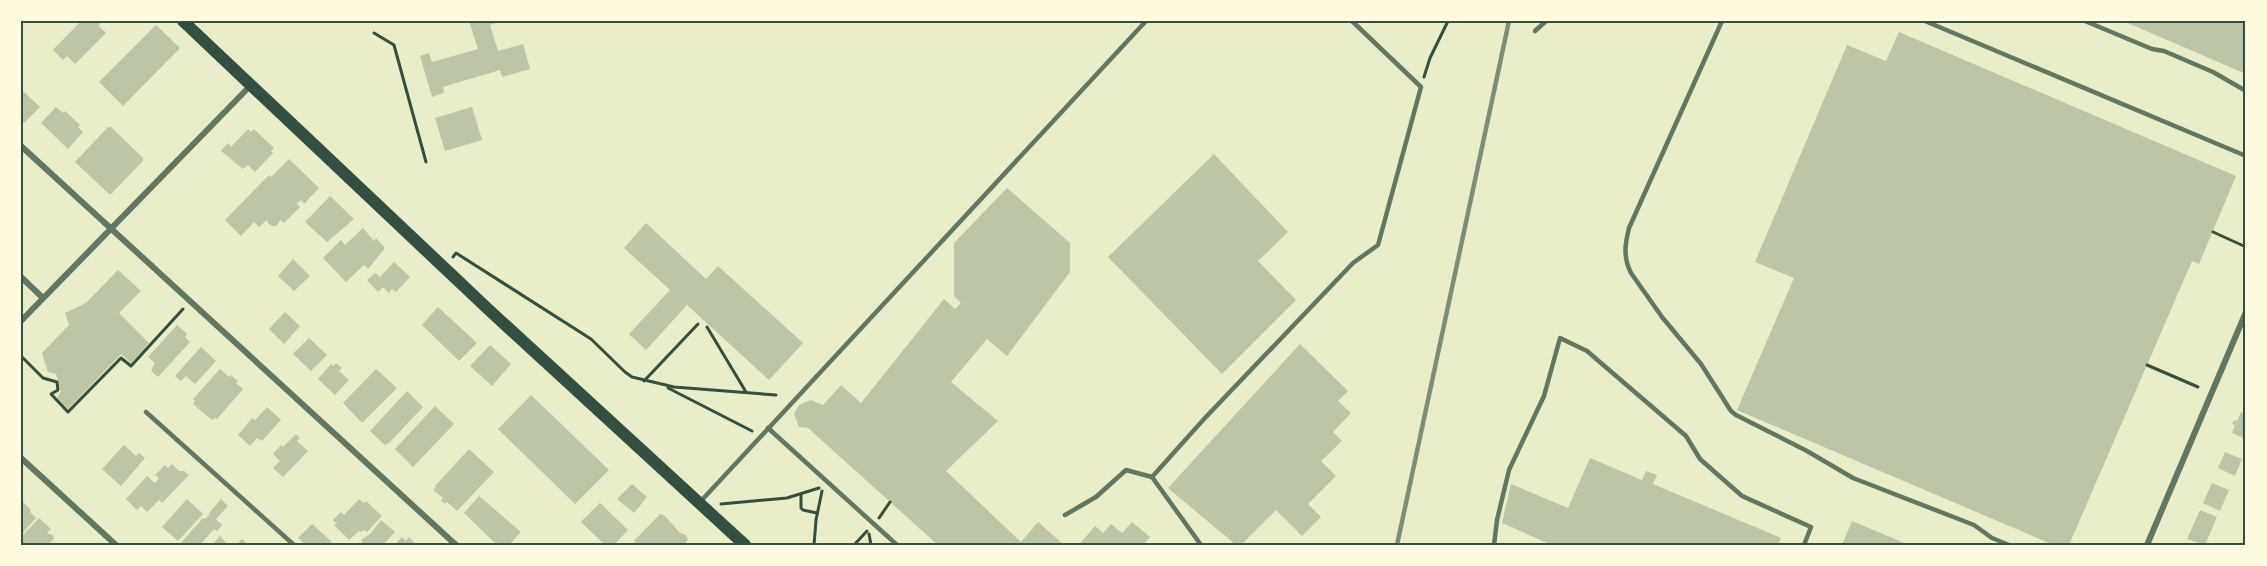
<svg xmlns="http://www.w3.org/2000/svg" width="2267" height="566" font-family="Mulish,sans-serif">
<rect width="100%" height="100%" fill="#e9edc9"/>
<g fill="#bcc5a7">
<polygon points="81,21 101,21 99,26 106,33 75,64 67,56 63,60 53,50"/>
<polygon points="469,21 501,21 490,25 498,51 523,44 530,69 502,77 500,70 443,87 444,93 432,97 420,56 429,53 432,62 478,49"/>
<polygon points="2123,21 2246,21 2246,74"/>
<polygon points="156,25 180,48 123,106 99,82"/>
<polygon points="1899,32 2236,176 2199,264 2192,261 2069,545 2054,545 1737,410 1794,278 1755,262 1847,45 1886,61"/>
<polygon points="24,92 40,107 24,123 21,120 21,94"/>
<polygon points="56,107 63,113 65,111 80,125 78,127 83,132 68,149 41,123"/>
<polygon points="472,107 482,140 445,151 435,118"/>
<polygon points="108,127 111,127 143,158 143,161 111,194 109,194 75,162"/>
<polygon points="248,129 251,132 254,129 274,148 271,151 273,153 255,172 248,165 243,169 221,151 228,143 231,147"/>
<polygon points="1214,154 1288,232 1258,261 1296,300 1222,374 1108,257"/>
<polygon points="289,159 319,188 304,204 301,200 297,204 300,207 284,223 281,220 276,226 272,226 267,222 268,219 259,227 254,222 241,236 225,220 269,175 271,177"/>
<polygon points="1007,188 1070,243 1070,272 1007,356 987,339 951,382 998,421 946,471 1021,542 1038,522 1064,545 938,545 808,428 799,427 794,414 799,405 811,400 823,405 841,385 861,403 944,299 955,309 961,303 954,296 954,243"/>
<polygon points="330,196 354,219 327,242 305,222"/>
<polygon points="646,223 706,279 718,266 803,343 769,380 687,305 646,350 629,334 670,290 624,248"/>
<polygon points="363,228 374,241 376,238 385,248 368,269 364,265 346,282 323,258 341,240 345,245"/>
<polygon points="293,259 310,276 294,291 278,276"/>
<polygon points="394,262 410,277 396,292 392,289 389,293 383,287 378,292 367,280 375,273 380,277"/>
<polygon points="118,270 141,291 119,313 149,343 131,363 121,354 68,409 57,398 61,391 56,374 48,372 42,353 69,325 65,313 86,303"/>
<polygon points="438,307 477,343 459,361 422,325"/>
<polygon points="285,312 300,326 284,344 269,329"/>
<polygon points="177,325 187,334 185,337 190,342 158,377 151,371 155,363 148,357"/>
<polygon points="309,338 327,355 311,371 293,354"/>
<polygon points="1300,344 1348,391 1338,401 1351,413 1333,432 1342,441 1321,461 1336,476 1308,504 1321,517 1302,536 1276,510 1241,545 1236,545 1168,488"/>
<polygon points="490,345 511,364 492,386 470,366"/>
<polygon points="201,347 216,361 195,384 186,376 181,381 175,376"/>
<polygon points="336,363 342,368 339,371 349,380 335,395 318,379 331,364 333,366"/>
<polygon points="220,369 229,377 231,375 238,381 236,383 243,389 217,419 215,418 212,420 193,404 195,401 193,399"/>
<polygon points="376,369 397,388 362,423 343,403"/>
<polygon points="407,391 423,407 389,443 385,445 370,431"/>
<polygon points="531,395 609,470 575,504 498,429"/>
<polygon points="435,406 454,424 413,467 395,449"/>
<polygon points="267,407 281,420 262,441 257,438 250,446 238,435 252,418 255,420"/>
<polygon points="2241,412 2246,415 2246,439 2232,433 2235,425 2232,424 2234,420 2237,421"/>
<polygon points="296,434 300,438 297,441 308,451 283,477 273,468 280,461 273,454 281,445 283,447"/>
<polygon points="124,445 136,456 139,453 145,458 121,486 102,469"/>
<polygon points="469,449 494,472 457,511 447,502 445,504 441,501 443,498 433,490 436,487 435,486"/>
<polygon points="2225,452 2242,459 2235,476 2218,468"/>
<polygon points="1590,458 1642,480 1646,471 1657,475 1653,484 1781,538 1778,545 1552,545 1502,523 1511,484 1568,508"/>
<polygon points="172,464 179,471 184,471 189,475 162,503 159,500 147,512 141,506 137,510 126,499 147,476 155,483 159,478 155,475 165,465 168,468"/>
<polygon points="2212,483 2229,490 2220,511 2203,503"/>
<polygon points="632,484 647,497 634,513 617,499"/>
<polygon points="479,496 521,532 509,545 501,545 498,542 496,544 464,513"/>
<polygon points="187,499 203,514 178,541 162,527"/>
<polygon points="221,499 228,506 216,519 222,525 217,531 214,529 200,545 179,545 203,518 205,519 210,514 209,513"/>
<polygon points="359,499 364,503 366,501 382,516 367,532 364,530 361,532 359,531 349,540 334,525 337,524 333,520 341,512 344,515"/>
<polygon points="21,500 31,510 30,512 36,518 21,535"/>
<polygon points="600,503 628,530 614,545 605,545 581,522"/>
<polygon points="2200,510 2217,517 2205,545 2187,539"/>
<polygon points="660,514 665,516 680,533 686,535 688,540 683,545 639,545 634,541"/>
<polygon points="39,518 51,529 47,533 53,535 54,539 48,545 21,545 21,537"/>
<polygon points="381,520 395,532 383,545 362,545 360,544 363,541 361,540 370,534"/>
<polygon points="1852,521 1909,545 1842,545"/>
<polygon points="1132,522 1150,537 1143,545 1079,545 1095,526 1103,533 1111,524 1122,533"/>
<polygon points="312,524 332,542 329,545 306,545 298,538"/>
<polygon points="220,536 228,545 212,545"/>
<polygon points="402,537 406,541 409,537 416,545 394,545"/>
<polygon points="242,539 249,545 236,545"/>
</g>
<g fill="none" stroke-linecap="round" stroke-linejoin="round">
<g stroke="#344e41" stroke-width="3">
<polyline points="374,33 394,45 426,162"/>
<polyline points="1424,77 1430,58 1448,21"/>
<polyline points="2213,232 2246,247"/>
<polyline points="453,257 456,253 591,339 625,372 632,377 674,387 776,395"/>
<polyline points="707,327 746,392"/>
<polyline points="21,356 43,378 57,382 58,390 51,394 68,412 121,358 131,366 183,309"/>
<polyline points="2147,365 2198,387"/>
<polyline points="644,381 698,324"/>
<polyline points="668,388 752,431"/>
<polyline points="801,495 801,508 803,510 817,513"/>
<polyline points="721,504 787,498 819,488"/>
<polyline points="879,518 890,502"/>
<polyline points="869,534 871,545"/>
<polyline points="814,545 816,520 822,491"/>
<polyline points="854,545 867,531"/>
</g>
<g stroke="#617663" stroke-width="4.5">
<path d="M1722 21 1629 228C1625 244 1623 257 1631 273L1662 317 1701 364 1731 411 1736 415 1807 451 1853 478 1974 525 1992 538 2009 545"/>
<polyline points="1925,21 2246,156"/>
<polyline points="2085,21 2152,49 2164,51 2213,72 2246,91"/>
<polyline points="1535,31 1546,21"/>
<polyline points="146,412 294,545"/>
<polyline points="768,428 897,545"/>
<polyline points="1152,477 1201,545"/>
<polyline points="701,501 1146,21"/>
<polyline points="1065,515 1096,497 1126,470 1152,477 1204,419 1353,263 1378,245 1421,87 1352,21"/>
<polyline points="1494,545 1497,520 1509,470 1544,396 1560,338 1587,351 1686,436 1700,459 1742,496 1811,527 1804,545"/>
</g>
<g stroke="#617663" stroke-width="6">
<polyline points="21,146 456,545"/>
<polyline points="21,277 43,298"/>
<polyline points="21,321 251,85"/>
<polyline points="21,458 116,545"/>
<polyline points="2147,545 2246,312"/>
</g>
<polyline stroke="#344e41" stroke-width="12" points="183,21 489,310 745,545"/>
<polyline stroke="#7c8e77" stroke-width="4.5" points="1397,545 1509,21"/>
</g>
<rect width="2267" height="566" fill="none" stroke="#fefae0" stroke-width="45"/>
<rect x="22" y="22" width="2222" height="522" fill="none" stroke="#344e41" stroke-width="2"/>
</svg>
